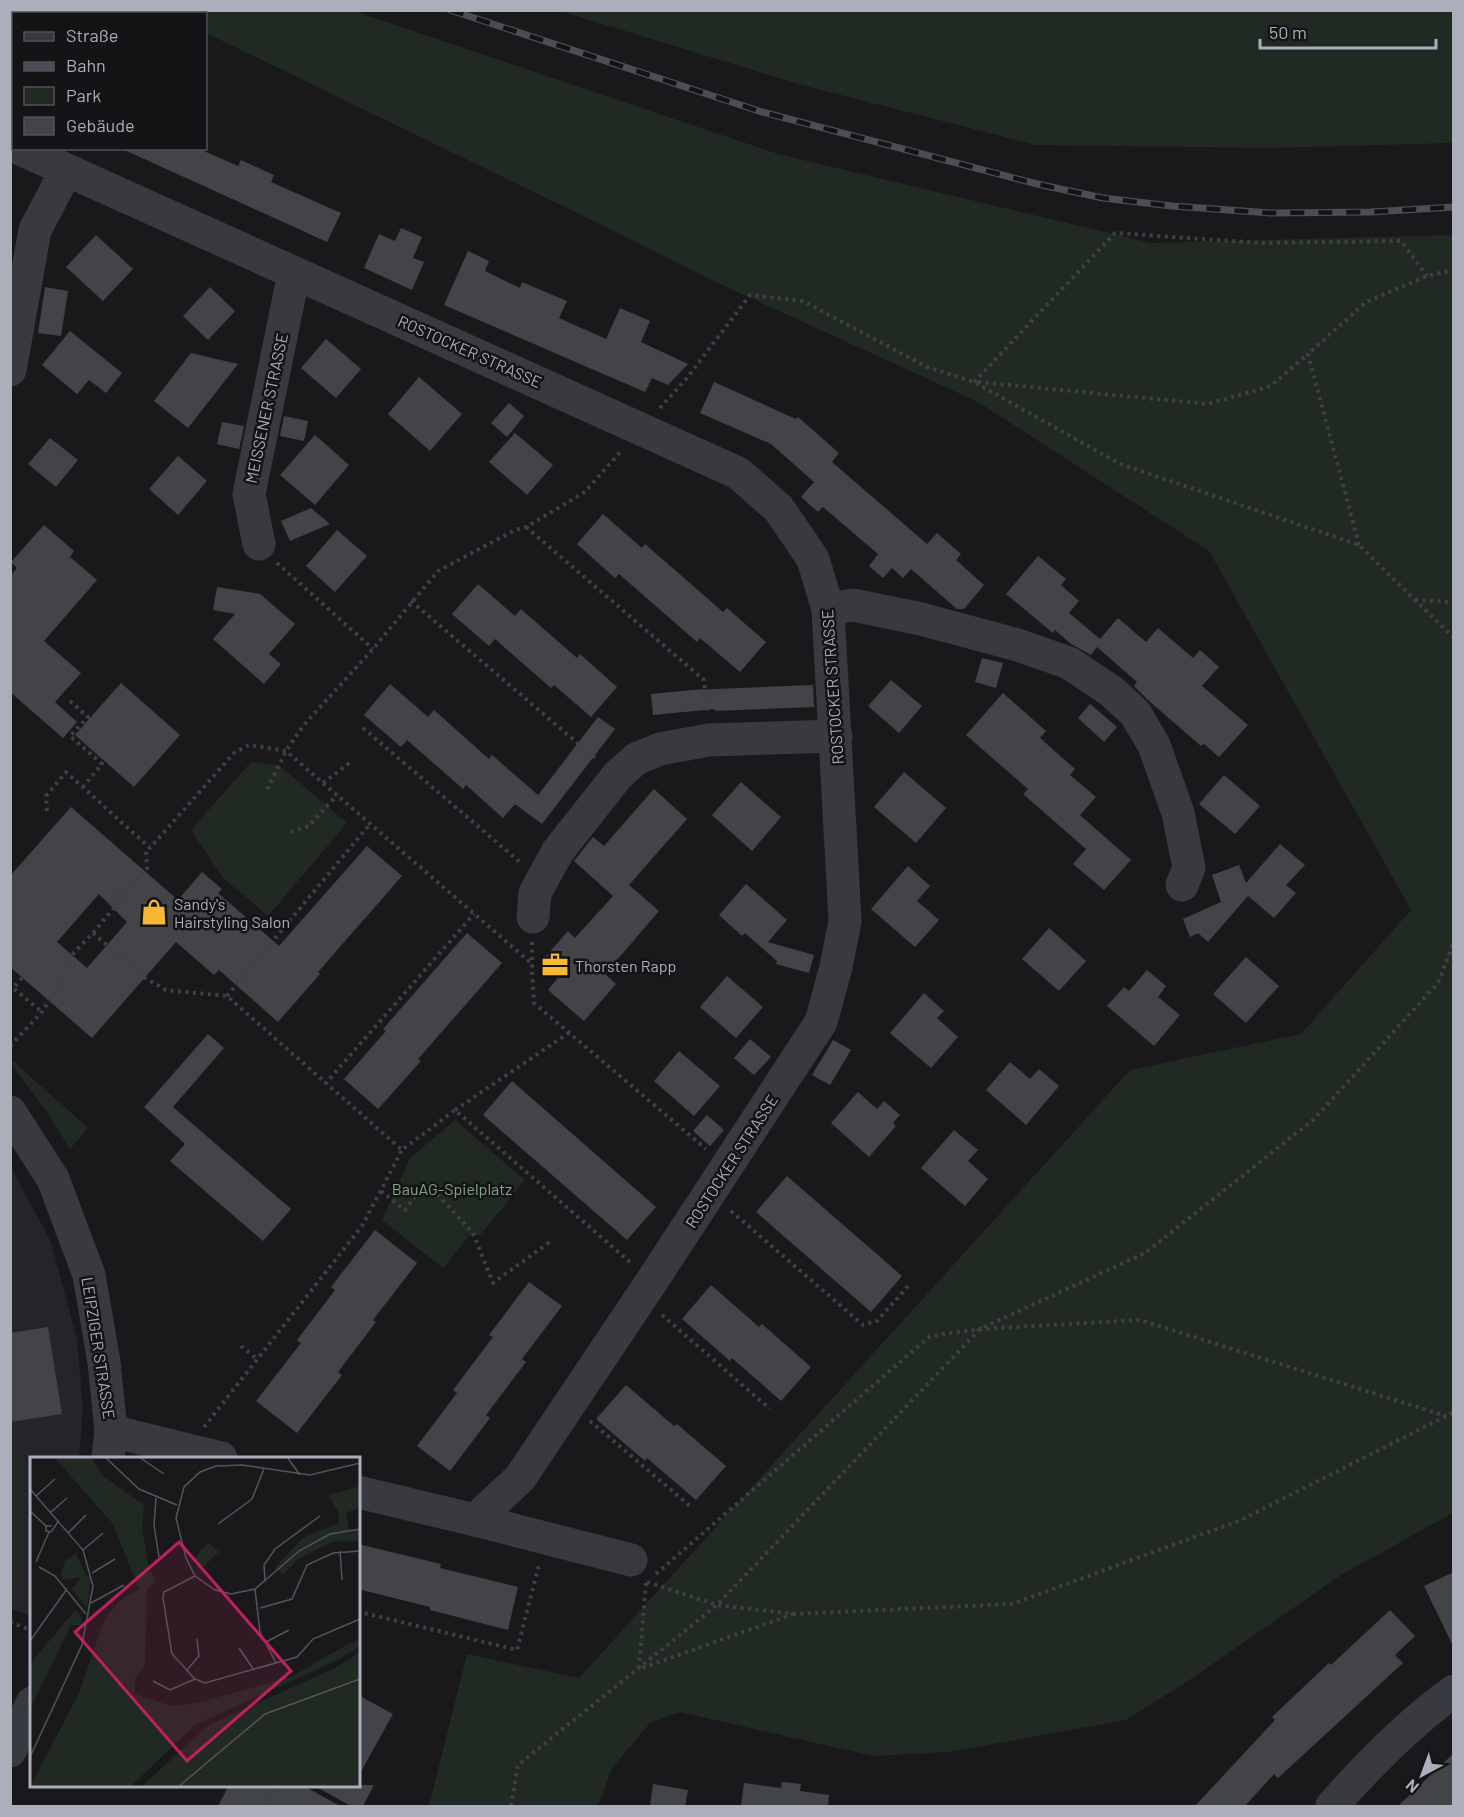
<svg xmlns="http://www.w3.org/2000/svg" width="1464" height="1817" font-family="Barlow,sans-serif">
<rect width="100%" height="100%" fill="#19191b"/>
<polygon fill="#252428" points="10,1165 51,1242 77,1339 83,1408 79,1458 32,1458 31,1616 10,1609"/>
<g fill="#202922">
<polygon points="157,11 354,11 778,154 1151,243 1453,235 1453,1513 1341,1575 1188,1681 1126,1720 948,1752 873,1756 680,1712 650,1723 612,1768 598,1806 429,1806 467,1654 579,1678 1130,1070 1301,1034 1411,910 1209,551 978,402 720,284 616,232 206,33 206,14 163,13"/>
<polygon points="560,11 1453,11 1453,143 1269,148 1035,145 802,85"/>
<polygon points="251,762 279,765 347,823 268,916 223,878 191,830"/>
<polygon points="13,1061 88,1128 70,1149 46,1111 11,1063"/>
<polygon points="455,1120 525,1180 481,1234 469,1236 443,1268 382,1220 410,1158"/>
<polygon points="21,1449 18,1581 11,1582 11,1450"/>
</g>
<g fill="#434448" fill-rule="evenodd">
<polygon points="120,148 197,148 238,166 241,160 274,175 271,182 341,213 327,242"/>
<polygon points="401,228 422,237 413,258 424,262 412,290 364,268 379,234 395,241"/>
<polygon points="96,235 133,269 103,301 66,267"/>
<polygon points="468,251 489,261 485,271 520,288 522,282 567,301 559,318 606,339 620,308 650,321 641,342 688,364 668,385 652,378 645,392 444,305"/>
<polygon points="45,287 68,291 61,336 38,333"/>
<polygon points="210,287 235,311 208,340 183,316"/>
<polygon points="70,331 122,373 106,393 89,380 77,394 42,365"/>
<polygon points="326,339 361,369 336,398 301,368"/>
<polygon points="191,353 238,364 188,428 154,401"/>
<polygon points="419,377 462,414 430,451 388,414"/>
<polygon points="714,382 796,419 798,417 839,453 832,462 927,544 937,533 961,554 956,560 984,585 964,609 957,609 911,569 903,578 892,568 883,578 869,566 878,554 823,507 818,512 801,497 814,482 771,444 700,413"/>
<polygon points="509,403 524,416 507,437 491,423"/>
<polygon points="284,416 308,421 304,441 280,436"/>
<polygon points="222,422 244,426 239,449 217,444"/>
<polygon points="515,433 553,465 527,495 489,462"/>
<polygon points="315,435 349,465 315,505 280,475"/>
<polygon points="50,438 78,460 56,487 28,464"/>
<polygon points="178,456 207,481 178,515 149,489"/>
<polygon points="311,508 330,524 290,541 281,521"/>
<polygon points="603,514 642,548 645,544 723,612 727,608 766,642 740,672 700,638 697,642 619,574 615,578 577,544"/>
<polygon points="44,525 74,551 70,557 97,580 44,641 81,673 55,702 77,722 63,738 10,692 10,576 17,568 11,562"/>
<polygon points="337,530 367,556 335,592 306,566"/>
<polygon points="1038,556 1066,579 1061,585 1079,601 1069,613 1100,639 1118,618 1146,642 1158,628 1193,658 1200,650 1219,667 1202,686 1248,725 1219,757 1204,744 1201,746 1149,701 1134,686 1137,682 1097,647 1091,655 1071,644 1055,630 1053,633 1006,594"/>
<polygon points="478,584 515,616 521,609 577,658 580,654 617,687 591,717 554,685 551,688 495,639 489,646 452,614"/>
<polygon points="217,587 260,594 295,624 269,654 281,664 264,684 213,639 235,614 213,610"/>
<polygon points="982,658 1003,663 996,688 975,682"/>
<polygon points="891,680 922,706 899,733 868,706"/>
<polygon points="121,683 180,735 134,787 75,735"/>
<polygon points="390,684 428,717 434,710 489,759 492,755 538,795 598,717 615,729 542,824 515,804 503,818 466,785 463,789 407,740 401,747 364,715"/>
<polygon points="813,685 814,707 715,711 715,709 653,715 651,694 692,690"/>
<polygon points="1003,693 1046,731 1040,738 1075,769 1070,775 1096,797 1080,815 1131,860 1104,890 1073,864 1086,849 1023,794 1028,789 966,735"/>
<polygon points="1090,704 1117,727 1104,742 1078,718"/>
<polygon points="904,772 946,808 916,843 874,807"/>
<polygon points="1224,775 1260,806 1235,834 1199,804"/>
<polygon points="741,782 781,817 752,851 712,815"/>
<polygon points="654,789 687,819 629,885 659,911 605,974 616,984 584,1021 548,990 557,979 540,963 568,931 575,938 613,896 574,861 593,837 604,846"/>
<path d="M71 807 178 900 202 872 222 889 218 893 279 946 367 846 402 876 318 972 320 974 278 1022 219 970 214 975 176 942 92 1038 10 967V876ZM99 894 127 922 87 968 57 942Z"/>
<polygon points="1280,844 1305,865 1286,885 1296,893 1274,918 1248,896 1208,942 1198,933 1190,937 1183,919 1221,902 1212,875 1239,865 1246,883"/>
<polygon points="908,866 930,886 917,901 939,920 915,947 871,909"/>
<polygon points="746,884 787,920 768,942 814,955 809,973 776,964 777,961 745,933 742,936 719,915"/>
<polygon points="1049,928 1086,961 1059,991 1022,959"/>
<polygon points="467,933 502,963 418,1059 421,1061 378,1109 344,1079 386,1031 383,1029"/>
<polygon points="1246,957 1279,986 1246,1023 1213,994"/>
<polygon points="1147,970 1166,986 1158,997 1180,1015 1154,1046 1107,1006 1124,987 1129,991"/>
<polygon points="727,976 763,1007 736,1038 700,1007"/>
<polygon points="924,993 944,1011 937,1018 958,1037 931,1068 890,1033"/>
<polygon points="208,1034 224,1048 173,1107 291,1209 263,1241 170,1161 185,1144 144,1107"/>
<polygon points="750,1039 771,1057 754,1075 734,1058"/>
<polygon points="833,1040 851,1050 830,1085 812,1075"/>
<polygon points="679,1051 720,1086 694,1116 654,1081"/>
<polygon points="1010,1062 1030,1079 1039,1069 1059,1086 1026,1125 986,1090"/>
<polygon points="512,1081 656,1207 627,1240 483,1115"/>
<polygon points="858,1092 877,1109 884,1101 900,1115 893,1123 896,1126 869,1157 831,1123"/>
<polygon points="707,1115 724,1130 710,1146 693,1131"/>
<polygon points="954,1130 978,1150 968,1161 988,1179 965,1206 921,1168"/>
<polygon points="787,1176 902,1276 871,1312 756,1212"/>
<polygon points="375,1230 417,1263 373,1320 376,1322 338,1372 342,1375 297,1433 256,1401 301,1343 297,1340 335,1290 331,1287"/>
<polygon points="529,1282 562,1306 522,1359 526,1362 486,1415 490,1418 450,1471 417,1446 457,1393 453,1390 493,1337 489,1335"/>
<polygon points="711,1285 759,1327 762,1324 811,1367 781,1401 732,1358 730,1361 682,1319"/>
<polygon points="48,1327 62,1414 10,1422 10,1333"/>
<polygon points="626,1385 674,1426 677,1424 726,1466 696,1500 647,1458 645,1461 596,1419"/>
<polygon points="358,1544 441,1564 440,1568 518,1587 508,1630 430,1610 430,1607 358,1589"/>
<polygon points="1454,1572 1454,1648 1424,1586"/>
<polygon points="1390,1610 1415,1636 1395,1655 1403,1663 1278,1778 1274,1774 1245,1806 1195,1806 1275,1720 1272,1717 1329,1663 1331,1665"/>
<polygon points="358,1695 393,1714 358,1777"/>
<polygon points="1454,1753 1454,1806 1398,1806"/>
<polygon points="782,1782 801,1784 800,1791 829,1795 828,1806 741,1806 744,1783 781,1788"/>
<polygon points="653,1784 688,1790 685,1806 650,1806"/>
<polygon points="229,1785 302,1785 340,1806 218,1806"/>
<polygon points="313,1785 374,1785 363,1806 351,1806"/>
</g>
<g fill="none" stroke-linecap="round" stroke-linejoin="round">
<g stroke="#3f4147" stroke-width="4" stroke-dasharray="3 4.5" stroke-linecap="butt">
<polyline points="974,382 1115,233 1261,243 1401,241 1427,276"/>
<polyline points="978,382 1208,404 1271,386 1308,354"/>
<polyline points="660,408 687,378 750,295 803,301 927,367 974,382 1120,464 1359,545 1454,638"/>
<polyline points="526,527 704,680 707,712"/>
<polyline points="1359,545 1308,354 1366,302 1427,276 1454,270"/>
<polyline points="277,563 373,649"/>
<polyline points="1415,600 1454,602"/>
<polyline points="411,601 595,758"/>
<polyline points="70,701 88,717 70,736 102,764 83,787"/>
<polyline points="363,728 521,863"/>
<polyline points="323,783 351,762"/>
<polyline points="267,789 286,751 303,726 373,649 438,571 515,530 526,527 585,492 621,451"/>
<polyline points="47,811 46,796 66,772 150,848 234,753 249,745 286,751 531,963"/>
<polyline points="291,832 309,826 337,795"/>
<polyline points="112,887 125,896"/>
<polyline points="114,907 129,920"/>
<polyline points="93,933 145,978 166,990 227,996 402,1150 455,1110 631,1263"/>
<polyline points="532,942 532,971 534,1003 706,1149"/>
<polyline points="68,959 83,972"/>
<polyline points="22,978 13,988 42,1012"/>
<polyline points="227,996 370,824"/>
<polyline points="10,1046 42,1012 61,981 68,959 93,933 147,868 146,854 150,848"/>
<polyline points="325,1084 474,914"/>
<polyline points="455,1110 570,1032"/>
<polyline points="381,1191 405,1210 426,1182 473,1233 493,1283 551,1241"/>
<polyline points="731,1211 863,1325 877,1321 910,1284"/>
<polyline points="662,1315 770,1409"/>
<polyline points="241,1346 257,1359"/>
<polyline points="590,1421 690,1506"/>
<polyline points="204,1427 362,1226 402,1150"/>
<polyline points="656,1574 930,1336 980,1329 1140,1320 1446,1416"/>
<polyline points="647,1582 717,1605 794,1614 1012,1604 1241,1520 1454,1412"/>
<polyline points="646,1583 639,1669 794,1614"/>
<polyline points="358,1610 364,1613 517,1650 539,1565"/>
<polyline points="10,1622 32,1631"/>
<polyline points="267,1806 276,1786"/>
<polyline points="511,1806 518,1765 717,1605 980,1329 1145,1253 1313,1120 1438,983 1454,942"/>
</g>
<g stroke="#393a40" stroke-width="33">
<polyline points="18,148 738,473 779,509 813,559 828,609 845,921 836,967 821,1022 652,1281 520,1478 475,1520 358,1492"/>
<polyline points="10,370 35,230 66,171"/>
<polyline points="259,544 249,494 294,273"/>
<polyline points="828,609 853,605 921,619 1018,645 1069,663 1111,691 1135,713 1154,745 1178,813 1189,868 1182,885"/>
<polyline points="533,917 535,893 558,851 618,775 636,759 660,749 709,740 836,736"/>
<polyline points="10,1112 53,1179 89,1275 104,1362 111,1431 108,1458"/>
<polyline points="111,1431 221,1458"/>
<polyline points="475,1520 631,1560"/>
<polyline points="10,1751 32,1703"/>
<path d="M1332 1806C1369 1764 1408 1724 1454 1691"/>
</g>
<g stroke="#4c4e55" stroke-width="7">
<polyline id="rail" points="450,10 762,112 1037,184 1103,198 1172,206 1271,213 1371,212 1454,207"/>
</g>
<use href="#rail" stroke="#141316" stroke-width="4.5" stroke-dasharray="14" stroke-linecap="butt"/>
</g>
<defs>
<g id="shop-bare" transform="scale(2.07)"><path d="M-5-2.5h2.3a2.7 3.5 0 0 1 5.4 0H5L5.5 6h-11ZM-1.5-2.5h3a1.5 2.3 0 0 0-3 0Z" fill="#f7b935" stroke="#141316" stroke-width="2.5" paint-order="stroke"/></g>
<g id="office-bare" transform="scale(2.07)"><path d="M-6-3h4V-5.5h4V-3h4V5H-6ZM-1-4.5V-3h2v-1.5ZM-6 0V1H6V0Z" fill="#f7b935" stroke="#141316" stroke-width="2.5" paint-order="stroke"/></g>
</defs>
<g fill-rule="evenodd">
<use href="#shop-bare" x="154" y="912"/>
<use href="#office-bare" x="555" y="965"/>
</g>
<g text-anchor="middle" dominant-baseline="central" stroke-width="5" stroke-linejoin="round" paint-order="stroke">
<g font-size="16" fill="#abafbb" stroke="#141316">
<text transform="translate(470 351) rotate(24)">ROSTOCKER STRASSE</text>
<text transform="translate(266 408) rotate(-78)">MEISSENER STRASSE</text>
<text transform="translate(832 687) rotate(-94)">ROSTOCKER STRASSE</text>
<text transform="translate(731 1161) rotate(-57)">ROSTOCKER STRASSE</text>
<text transform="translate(99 1348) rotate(81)">LEIPZIGER STRASSE</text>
</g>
<g font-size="16" fill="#abafbb" stroke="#141316" text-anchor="start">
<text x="174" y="903">Sandy's<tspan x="174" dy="18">Hairstyling Salon</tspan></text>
<text x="575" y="965">Thorsten Rapp</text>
</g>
<g font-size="16" fill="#81a684" stroke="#141316">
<text x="452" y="1188">BauAG-Spielplatz</text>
</g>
</g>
<g transform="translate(30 1457)">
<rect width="330" height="330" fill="#19191b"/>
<path d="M24 0H61L73 19 114 48 112 70 119 112 126 125 117 131 115 208 105 221V237L142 249 167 246 263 219 316 188 330 183V189L306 204 165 268 100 330H0L49 236 75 161 91 143 109 132 83 67ZM330 29V50L316 56 319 73H330V84L302 85 268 102 253 118 245 110 274 80 309 66 308 54 298 38ZM178 85 189 95 171 112 163 103ZM46 96 56 119 61 120 57 151 42 132 51 120 32 123 31 117 35 104ZM45 153 52 161V168H41L0 252V207ZM330 195V330H111L179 268 305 211Z" fill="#202922"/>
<path fill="none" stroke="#53555b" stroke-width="1.5" d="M75 0 109 32 147 48M109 0 134 17M257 0 270 18M330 6 280 18 212 8 186 9 170 15 154 30 146 61 156 101 165 119 185 133 201 137 225 132 269 94 300 77 330 72M0 32 53 93 63 129 52 188 0 300M6 39 25 22M126 41 124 68 129 100M0 54 16 69M21 55 37 41M188 67 222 42 234 12M22 69H16V74L21 75 28 65M38 76 56 58M53 93 73 76M310 94 312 123M6 105 19 75M9 110 25 119 56 157M62 116 85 102M165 119 134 135 133 141 142 197 165 222 175 226 267 200 283 182 330 162M235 125 234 108 245 92 290 59M225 132 230 175 246 206M61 146 94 128M230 151 262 142 277 108 303 96 330 94M0 184 37 132M236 185 259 173M209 191 224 213M157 213 169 199 167 182M123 224 140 233 165 222M148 330 235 257 330 222"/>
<path fill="#c12060" fill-opacity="0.15" stroke="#c12060" stroke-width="3" d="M149 85 261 214 157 304 45 175Z"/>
<rect width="330" height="330" fill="none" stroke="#abafbb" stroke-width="3"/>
</g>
<rect width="1464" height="1817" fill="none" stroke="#abafbb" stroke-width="24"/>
<rect x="12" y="12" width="195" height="138" fill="#141316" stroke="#505158" stroke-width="1.5"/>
<rect x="24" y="32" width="30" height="9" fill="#393a40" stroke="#505158" stroke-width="1.5"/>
<text x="66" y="42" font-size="18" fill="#abafbb">Straße</text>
<rect x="24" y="62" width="30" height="9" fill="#4c4e55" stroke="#505158" stroke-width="1.5"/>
<text x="66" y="72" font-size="18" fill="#abafbb">Bahn</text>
<rect x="24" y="87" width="30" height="18" fill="#202922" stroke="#505158" stroke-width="1.5"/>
<text x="66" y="102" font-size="18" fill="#abafbb">Park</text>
<rect x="24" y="117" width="30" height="18" fill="#434448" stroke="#505158" stroke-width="1.5"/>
<text x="66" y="132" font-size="18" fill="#abafbb">Gebäude</text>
<g transform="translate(1422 1775) rotate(221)" stroke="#141316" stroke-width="4.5" paint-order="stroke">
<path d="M0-4.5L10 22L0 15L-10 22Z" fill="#abafbb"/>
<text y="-9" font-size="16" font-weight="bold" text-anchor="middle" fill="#abafbb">N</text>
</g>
<path d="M1260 39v9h176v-9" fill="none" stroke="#abafbb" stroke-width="3"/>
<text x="1269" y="39" font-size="18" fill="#abafbb" stroke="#141316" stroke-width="4.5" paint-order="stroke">50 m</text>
</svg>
